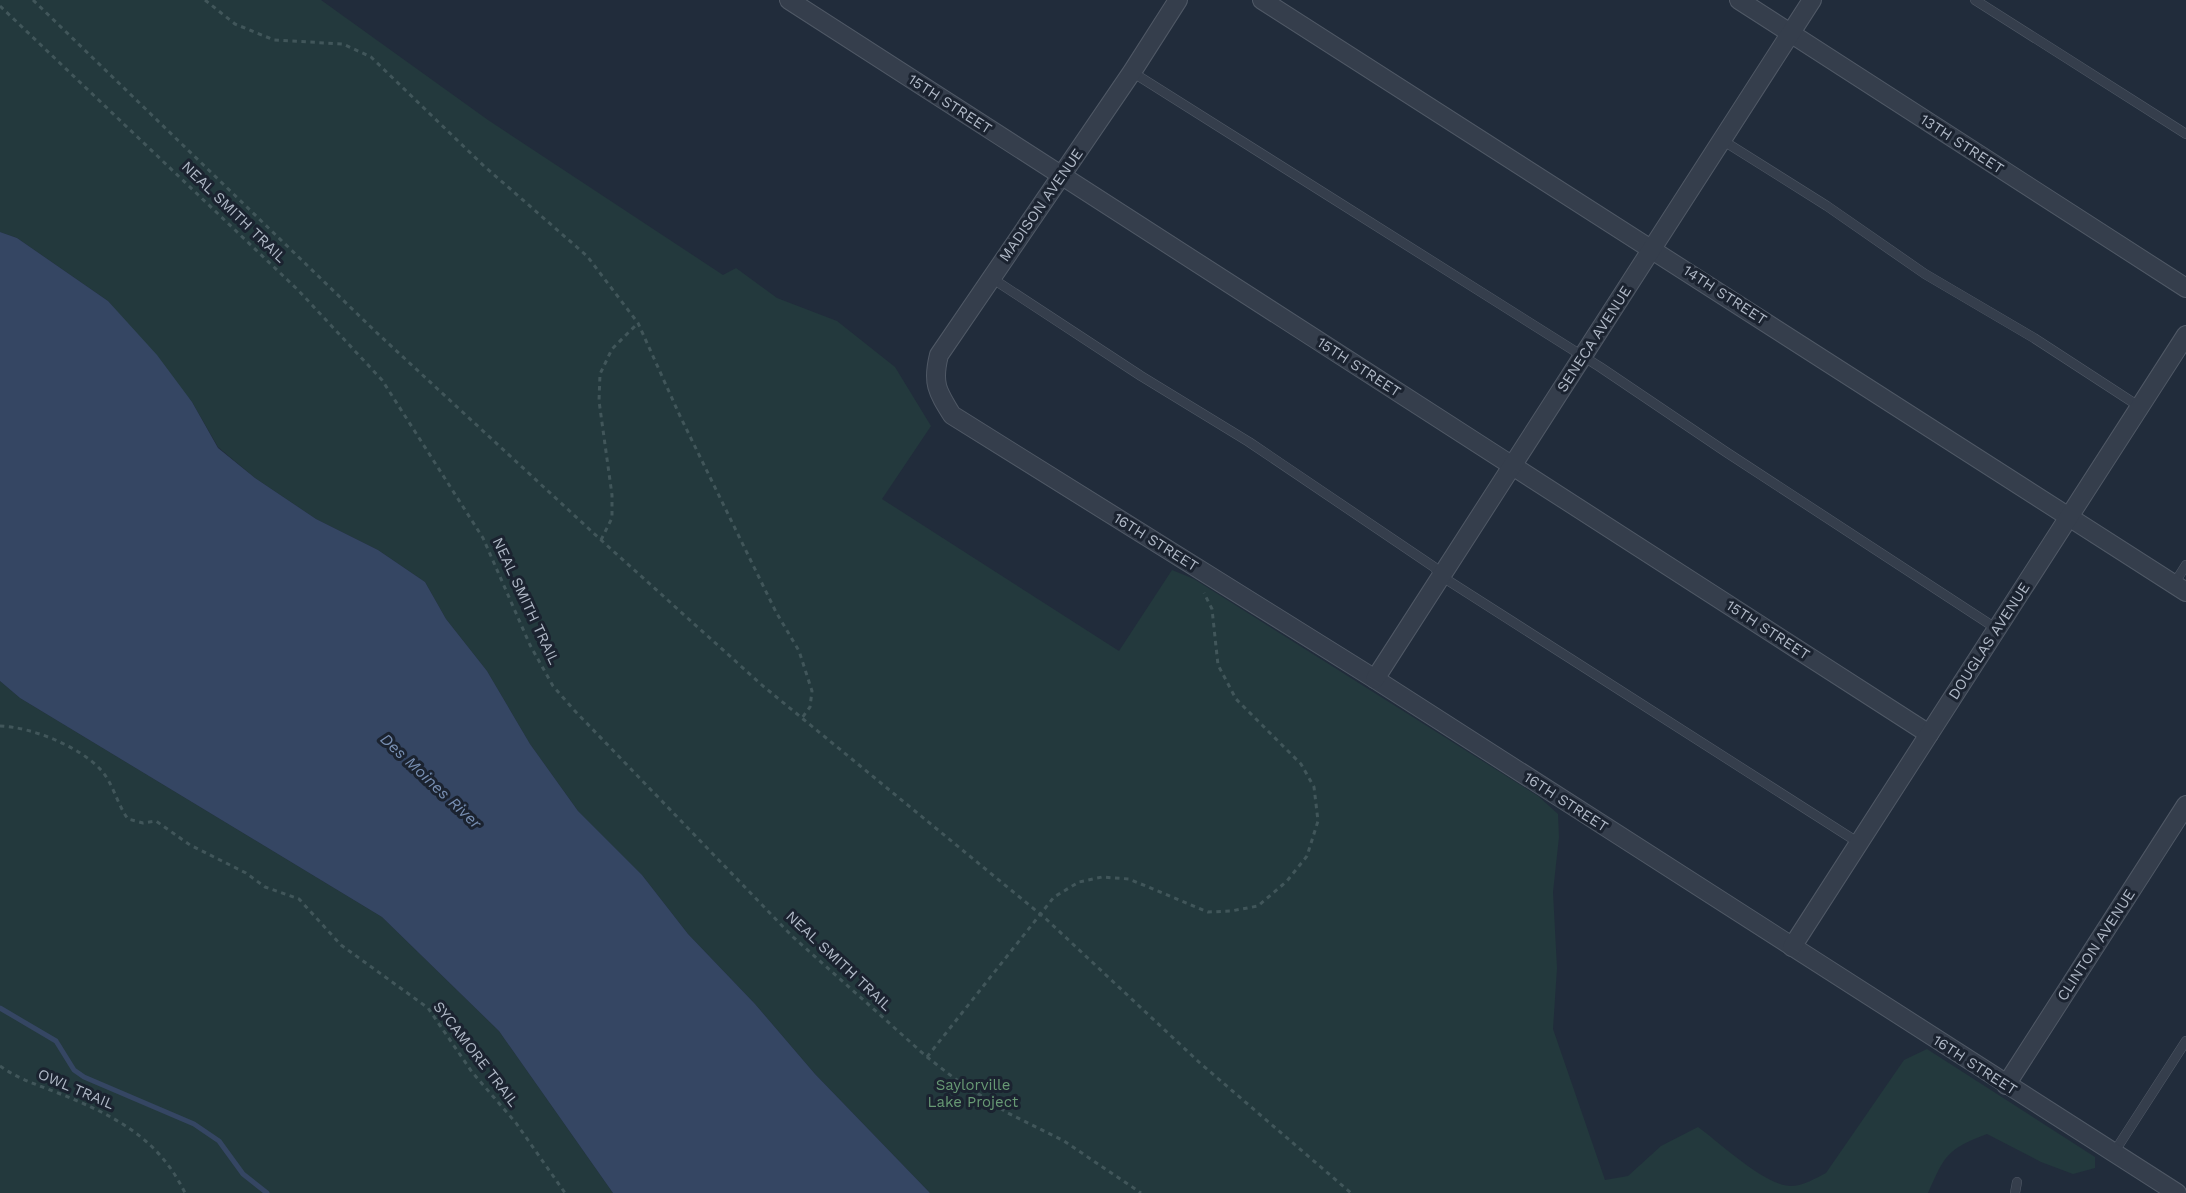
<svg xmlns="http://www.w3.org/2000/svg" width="2186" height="1193" font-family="'Work Sans',sans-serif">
<rect width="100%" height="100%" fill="#212c3b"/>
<g fill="#23393d">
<path d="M0 0H321L488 120 723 275 736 268 777 298 837 321 895 367 931 426 882 499 1119 651 1172 570 1194 579 1538 796 1558 814 1559 837 1553 892 1557 968 1553 1029 1605 1180 1628 1176 1661 1146 1698 1127C1719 1142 1765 1186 1791 1186 1803 1186 1816 1178 1826 1173L1904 1060 1927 1049 2095 1157V1168L2073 1174 2041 1162 1987 1134C1947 1149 1945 1155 1928 1193H930L815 1074 755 1004 688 934 642 875 578 811 530 744 487 671 446 619 425 582 378 550 316 519 255 478 218 447 192 402 108 301 17 238 0 232Z"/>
<polygon points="0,681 20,698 382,917 499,1031 613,1193 0,1193"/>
</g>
<polygon fill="#354663" points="0,232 17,238 108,301 157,355 192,402 218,448 255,478 316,519 378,550 425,582 446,619 487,671 530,744 578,811 642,875 688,934 755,1004 815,1074 930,1193 613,1193 499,1031 382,917 20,698 0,681"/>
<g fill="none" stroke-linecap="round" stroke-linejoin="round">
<polyline stroke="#354663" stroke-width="5" points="0,1008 56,1041 74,1070 84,1077 194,1124 219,1141 243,1174 267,1193"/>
<g stroke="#505966" stroke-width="10">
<g id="service">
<polyline points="1975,0 2186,134"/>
<polyline points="1132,72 1600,367 1726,452 1997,629"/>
<polyline points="1722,140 1827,206 1925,274 2034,338 2140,407"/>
<polyline points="990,277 1141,376 1249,442 1434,567 1441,576 1859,843"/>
<polyline points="2174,584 2186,565"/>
<polyline points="2113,1154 2186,1041"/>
<polyline points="2015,1193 2017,1182"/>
</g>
</g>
<g stroke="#505966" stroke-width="20">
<g id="minor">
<polyline points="789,0 1929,734"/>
<path d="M1178 0 1132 72 939 355C932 383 937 391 952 415L1375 679 2177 1193"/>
<polyline points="1262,0 2186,592"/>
<polyline points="1739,0 2186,288"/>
<polyline points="1375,679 1812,0"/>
<polyline points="1792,947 2186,335"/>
<polyline points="2006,1085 2186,805"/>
</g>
</g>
<g stroke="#41565a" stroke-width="3" stroke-dasharray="4.5 4.5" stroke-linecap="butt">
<polyline points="33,0 376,332 601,540 763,686 1045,918 1200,1063 1351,1193"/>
<polyline points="205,0 235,24 274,40 343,44 371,57 484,166 587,256 638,323 680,416 776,612 799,651 812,691 810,707 802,718"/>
<polyline points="0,6 298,290 382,380 483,538 530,645 553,686 574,710 793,937 927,1057 954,1078 1006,1112 1064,1141 1141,1193"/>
<polyline points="601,540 612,518 612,495 599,401 600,374 612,349 638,323"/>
<path d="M0 726C31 727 79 746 101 770 113 783 117 804 128 819L143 823 156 821 190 845 246 873 265 887 299 899 341 945 428 1008 472 1072 516 1123 565 1193"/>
<polyline points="927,1057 1054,897 1079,882 1102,877 1129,879 1208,912 1231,911 1258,906 1287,881 1307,856 1318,821 1314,787 1301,764 1236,699 1218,665 1212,609 1204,593"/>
<path d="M0 1066C18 1079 38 1085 58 1093 113 1115 158 1137 185 1193"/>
</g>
<use href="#service" stroke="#353e4c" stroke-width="9"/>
<use href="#minor" stroke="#353e4c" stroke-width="18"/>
</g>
<g text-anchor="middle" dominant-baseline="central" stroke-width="6" stroke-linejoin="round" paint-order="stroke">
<g font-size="15" fill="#b0b9c7" stroke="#1b2330">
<text transform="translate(950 104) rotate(33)">15TH STREET</text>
<text transform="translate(1962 144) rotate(33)">13TH STREET</text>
<text transform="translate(1041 205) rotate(-55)">MADISON AVENUE</text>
<text transform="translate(234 212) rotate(44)">NEAL SMITH TRAIL</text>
<text transform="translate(1725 295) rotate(33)">14TH STREET</text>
<text transform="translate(1594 339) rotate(-57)">SENECA AVENUE</text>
<text transform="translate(1359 367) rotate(33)">15TH STREET</text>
<text transform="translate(1156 542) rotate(32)">16TH STREET</text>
<text transform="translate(526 601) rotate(65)">NEAL SMITH TRAIL</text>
<text transform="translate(1768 630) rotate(33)">15TH STREET</text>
<text transform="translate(1989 641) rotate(-57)">DOUGLAS AVENUE</text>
<text transform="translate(1566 802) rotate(33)">16TH STREET</text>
<text transform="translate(2096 945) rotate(-57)">CLINTON AVENUE</text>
<text transform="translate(839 961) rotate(43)">NEAL SMITH TRAIL</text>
<text transform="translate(476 1054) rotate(52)">SYCAMORE TRAIL</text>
<text transform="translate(1975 1065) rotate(33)">16TH STREET</text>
<text transform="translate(76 1089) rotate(23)">OWL TRAIL</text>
</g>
<g font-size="15" fill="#679974" stroke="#1b2330">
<text x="973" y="1085">Saylorville<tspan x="973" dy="17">Lake Project</tspan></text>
</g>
<g font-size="16" font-style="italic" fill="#778eb1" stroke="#1b2330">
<text transform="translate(431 781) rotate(43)">Des Moines River</text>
</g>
</g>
</svg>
